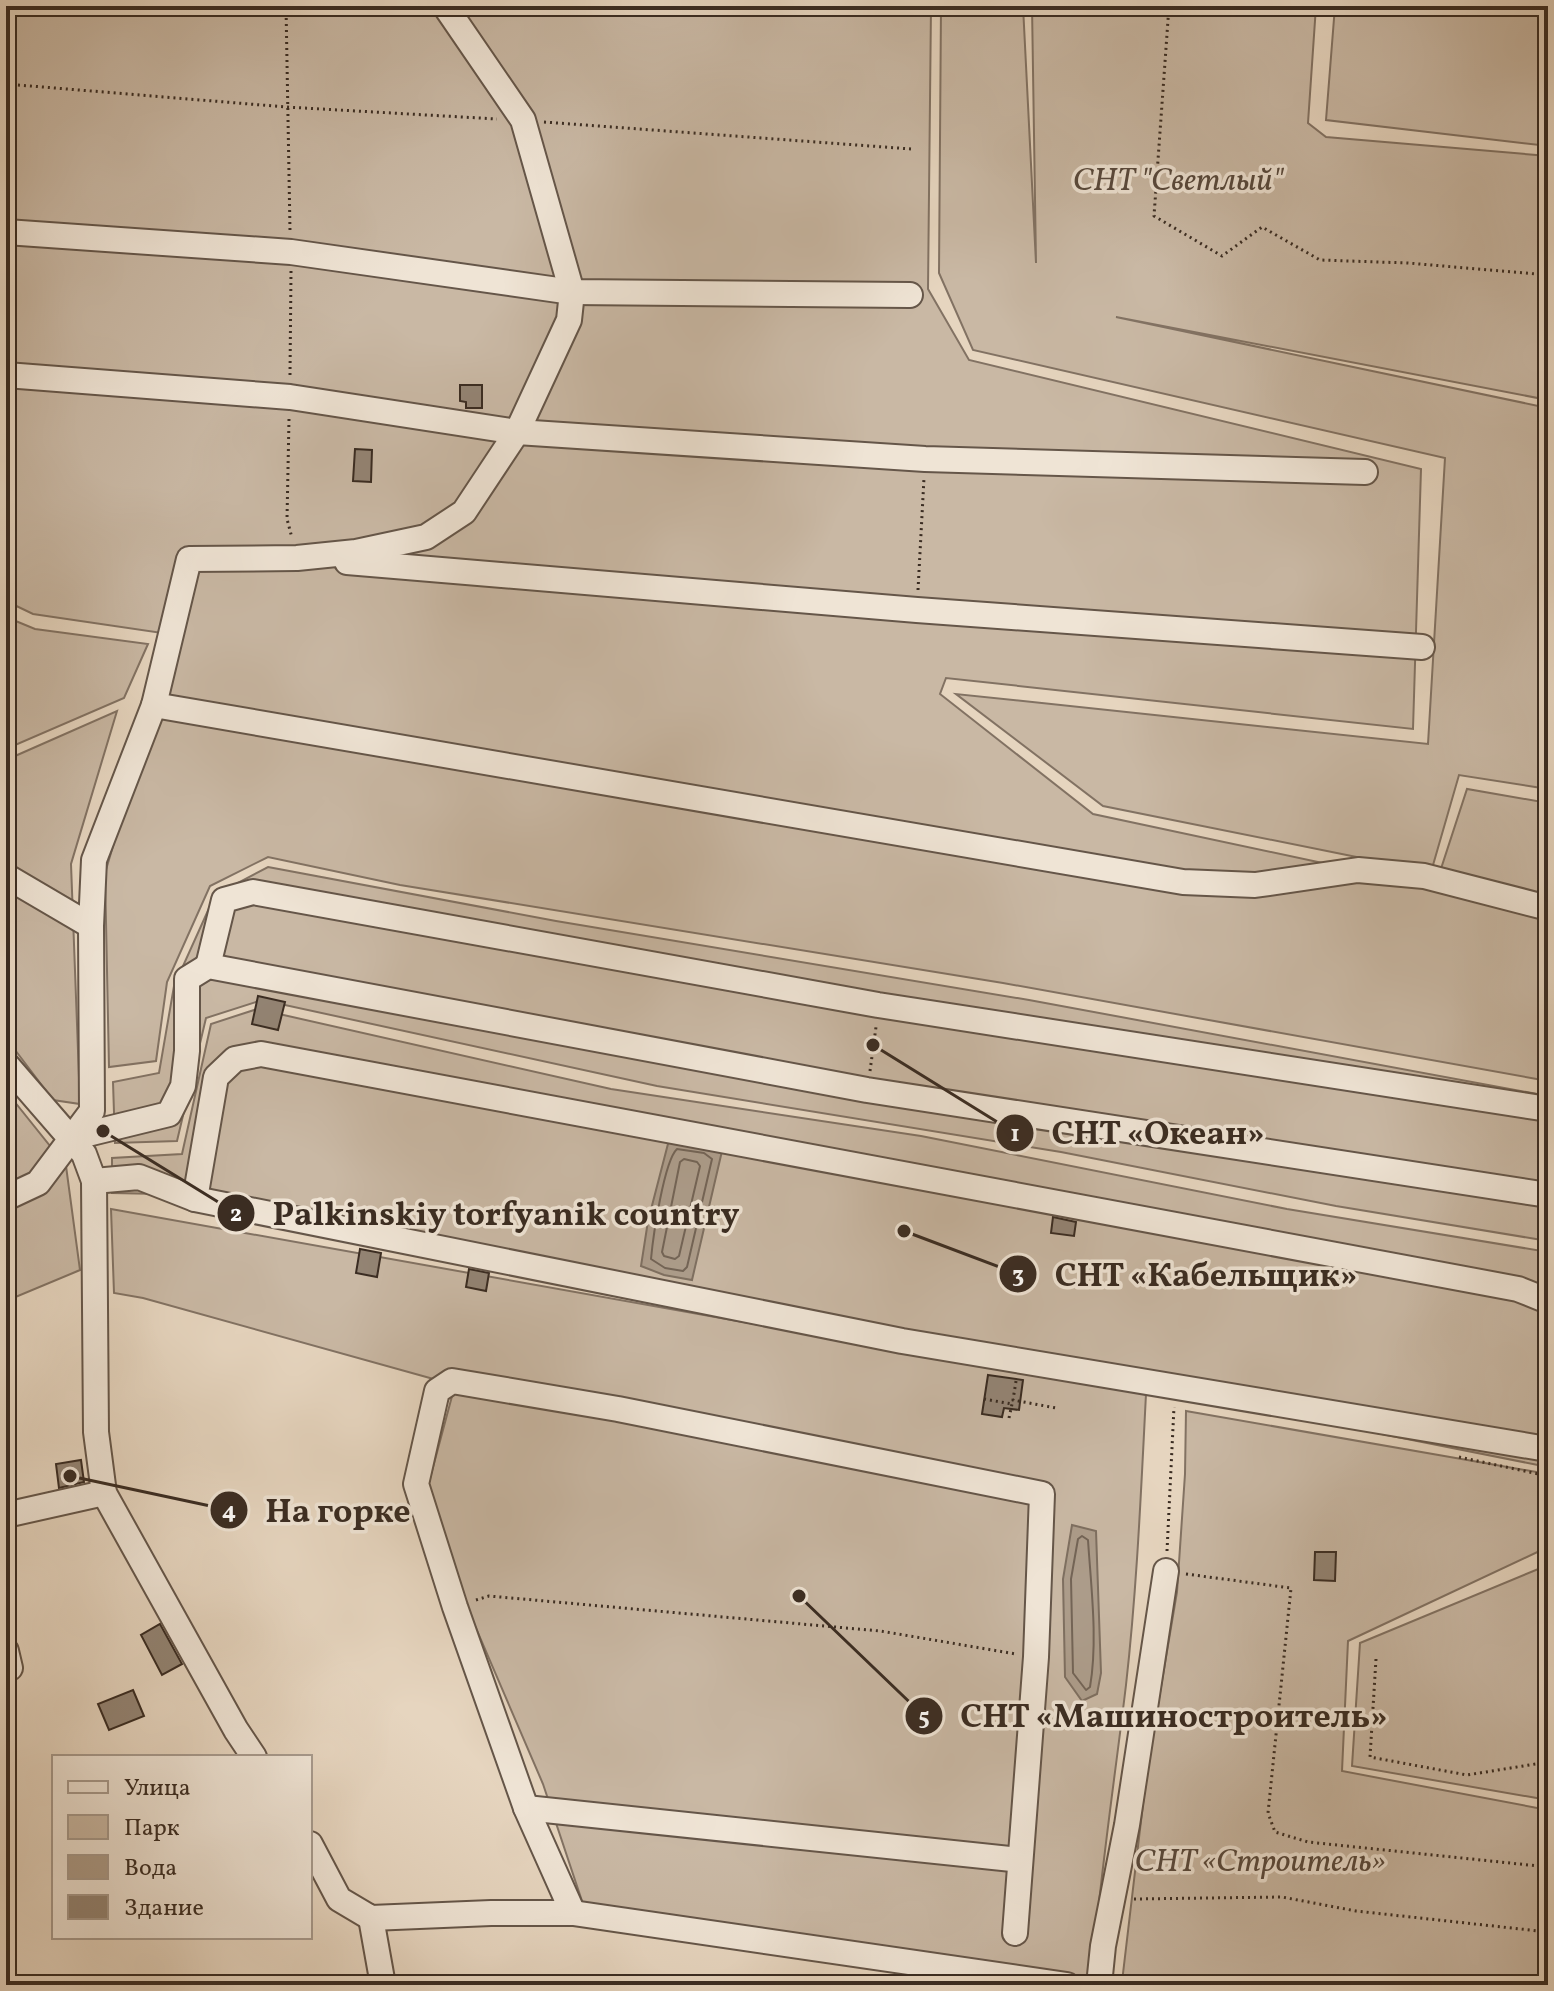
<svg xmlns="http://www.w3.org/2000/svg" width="1554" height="1991" font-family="Vollkorn,serif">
<rect width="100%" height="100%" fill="#e6d5bf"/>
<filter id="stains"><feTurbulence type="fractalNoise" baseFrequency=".0025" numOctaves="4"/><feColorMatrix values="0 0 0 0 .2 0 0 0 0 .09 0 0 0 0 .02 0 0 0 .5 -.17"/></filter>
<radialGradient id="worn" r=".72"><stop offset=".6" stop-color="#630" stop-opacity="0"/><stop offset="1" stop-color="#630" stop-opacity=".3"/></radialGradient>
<g fill="#c9b8a4" stroke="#827263" stroke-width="2">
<polygon points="6,6 931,6 928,289 969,360 1421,469 1413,729 946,678 940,694 1093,814 1435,887 1467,789 1548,803 1548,1081 1003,983 400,885 268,857 210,886 167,982 156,1061 109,1067 105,873 176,635 33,614 6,601"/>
<polygon points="941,6 1023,6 1036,263 1032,6 1316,6 1308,123 1326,137 1548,156 1548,400 1116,317 1548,408 1548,789 1459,775 1431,872 1103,806 956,694 1428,744 1445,458 973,350 939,273"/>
<polygon points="1335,6 1548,6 1548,146 1326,120"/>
<polygon points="6,617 35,629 148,644 124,698 6,749"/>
<polygon points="117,711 71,864 80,1104 53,1100 6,1038 6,760"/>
<polygon points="268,867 556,921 1029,1000 1548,1096 1548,1241 1336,1206 1061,1152 657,1086 262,1000 206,1018 177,1141 115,1143 113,1082 159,1073 174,986 215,895"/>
<polygon points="257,1009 611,1089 921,1136 1287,1209 1548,1252 1548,1467 1211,1400 211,1195 112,1193 112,1158 182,1154 211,1024"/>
<polygon points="6,1091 66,1166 80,1270 6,1301"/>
<path d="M111 1209 1146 1394C1141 1491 1137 1588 1126 1685 1115 1777 1101 1869 1093 1962L1085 1983 583 1904 543 1784 472 1619 428 1486 455 1385 143 1298 114 1293Z"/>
<polygon points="1186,1411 1548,1474 1548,1547 1348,1641 1342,1771 1548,1810 1548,1985 1171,1985 1122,1982 1147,1770 1177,1592 1185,1474"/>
<polygon points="1548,1565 1548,1800 1352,1766 1360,1643"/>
</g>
<g fill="#ac9c8a" stroke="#7e6f60" stroke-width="2">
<polygon points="669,1140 722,1151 692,1280 664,1275 641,1266 648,1221"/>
<polygon points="1072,1525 1096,1531 1101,1673 1097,1694 1082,1701 1065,1677 1063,1579"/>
</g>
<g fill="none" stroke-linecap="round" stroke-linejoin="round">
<g stroke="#736456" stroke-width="2">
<path d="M677 1149 704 1153 712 1159 687 1267 683 1271 665 1268 651 1259C653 1237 664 1161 677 1149Z"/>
<polygon points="684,1159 697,1162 700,1166 679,1256 675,1259 664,1256 662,1252 680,1162"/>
<path d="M1082 1536 1088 1540C1091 1587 1098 1640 1090 1687L1086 1690 1073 1673 1071 1579 1078 1539Z"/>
</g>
</g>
<g fill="#938474" stroke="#3a2c22" stroke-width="2">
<polygon points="460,385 482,385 482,408 466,408 466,402 460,401"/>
<polygon points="355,449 372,450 371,482 353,481"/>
<polygon points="258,996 285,1002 278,1030 252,1024"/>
<polygon points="1053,1217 1076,1222 1074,1236 1051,1233"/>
<polygon points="360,1249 381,1253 377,1277 356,1273"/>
<polygon points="469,1269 489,1273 486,1291 466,1287"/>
<polygon points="988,1375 1023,1380 1019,1410 1004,1408 1002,1417 982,1414"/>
<polygon points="81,1460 84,1482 59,1488 56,1464"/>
<polygon points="1315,1552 1336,1552 1335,1581 1314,1580"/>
<polygon points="160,1624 182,1664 162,1675 141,1635"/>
<polygon points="133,1690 144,1716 109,1730 98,1704"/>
</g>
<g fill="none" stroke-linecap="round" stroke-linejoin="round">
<g stroke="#655649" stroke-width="28">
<g id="minor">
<polyline points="6,232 291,252 572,292 910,295"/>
<polyline points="6,375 290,397 517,432 925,459 1365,472"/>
<polyline points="347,562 917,610 1422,647"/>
<polyline points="154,705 1183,882 1255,885 1358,870 1424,876 1548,908"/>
<polyline points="6,876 91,926"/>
<polyline points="208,966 224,900 253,892 878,1005 1548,1109"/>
<polyline points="6,1064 84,1154 94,1181 96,1432 104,1493 236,1730 254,1757"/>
<polyline points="71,1138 169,1114 183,1086 187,1051 187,979 208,966 867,1090 1548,1195"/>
<polyline points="94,1181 139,1177 195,1199 902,1341 1541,1448 1548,1447"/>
<polyline points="6,1198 38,1183 92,1111 91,926 94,860 154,705 189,559 297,558 356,552 426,537 464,512 517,432 569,320 572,292 523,120 445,6"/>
<polyline points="195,1199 216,1077 235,1059 261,1054 1518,1289 1548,1301"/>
<polyline points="6,1515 104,1493"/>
<polyline points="6,1651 10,1668"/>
<polyline points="526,1808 1020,1860"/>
<polyline points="310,1844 339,1899 371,1918 491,1913 573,1913 1067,1985"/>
<polyline points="573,1913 526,1808 455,1607 416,1484 437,1391 452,1381 618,1409 1042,1494 1036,1657 1015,1933"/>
<polyline points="371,1918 383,1985"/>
<polyline points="1099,1985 1103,1946 1127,1825 1166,1571"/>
</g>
</g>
<g stroke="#3a2c22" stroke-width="3" stroke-dasharray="2 4" stroke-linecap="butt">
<polyline points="286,6 290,231"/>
<polyline points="1169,6 1154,216 1222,256 1262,227 1320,260 1408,263 1548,275"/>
<polyline points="6,84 286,107 497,119"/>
<polyline points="544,122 911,149"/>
<polyline points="290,375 291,271"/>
<polyline points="289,419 287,519 292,538"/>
<polyline points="918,590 924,478"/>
<polyline points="870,1071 876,1027"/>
<polyline points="1016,1381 1013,1400 1056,1408"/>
<polyline points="984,1399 1012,1404"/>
<polyline points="1009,1418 1012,1404"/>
<polyline points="1459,1457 1548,1476"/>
<polyline points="1167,1551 1174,1407"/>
<polyline points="1186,1574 1291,1588 1268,1813 1275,1832 1308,1842 1548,1867"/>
<polyline points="476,1600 489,1596 880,1631 1016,1654"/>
<polyline points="1376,1659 1370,1757 1467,1775 1548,1762"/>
<polyline points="1134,1899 1282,1897 1356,1911 1548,1932"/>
</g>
<use href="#minor" stroke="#efe4d5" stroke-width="24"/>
</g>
<g text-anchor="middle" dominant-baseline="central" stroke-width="7" stroke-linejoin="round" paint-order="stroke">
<g font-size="32" font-style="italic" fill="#57483c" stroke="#efe4d5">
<text x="1178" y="182">СНТ "Светлый"</text>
<text x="1260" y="1863">СНТ «Строитель»</text>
</g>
</g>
<path fill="none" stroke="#3a2c22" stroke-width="3" d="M873 1045L1015 1133M103 1131L236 1213M904 1231L1018 1274M70 1476L229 1510M799 1596L924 1716"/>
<g fill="#3a2c22" stroke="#efe4d5" stroke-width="3">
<circle cx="873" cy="1045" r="8"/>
<circle cx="103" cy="1131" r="8"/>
<circle cx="904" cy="1231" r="8"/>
<circle cx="70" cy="1476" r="8"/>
<circle cx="799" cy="1596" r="8"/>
<circle cx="1015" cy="1133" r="20"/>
<circle cx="236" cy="1213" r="20"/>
<circle cx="1018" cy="1274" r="20"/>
<circle cx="229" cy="1510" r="20"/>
<circle cx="924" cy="1716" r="20"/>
</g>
<g font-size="24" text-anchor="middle" font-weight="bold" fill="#fff">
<text x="1015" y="1141">1</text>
<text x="236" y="1221">2</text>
<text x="1018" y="1282">3</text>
<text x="229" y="1518">4</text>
<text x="924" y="1724">5</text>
</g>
<g font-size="34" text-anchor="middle" font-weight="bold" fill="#3a2c22" stroke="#efe4d5" stroke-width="7" stroke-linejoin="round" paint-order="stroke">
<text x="1158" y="1144">СНТ «Океан»</text>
<text x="506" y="1225">Palkinskiy torfyanik country</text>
<text x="1206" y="1286">СНТ «Кабельщик»</text>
<text x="338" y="1522">На горке</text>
<text x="1174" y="1727">СНТ «Машиностроитель»</text>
</g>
<rect width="1554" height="1991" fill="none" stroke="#e6d5bf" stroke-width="32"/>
<rect x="8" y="8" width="1538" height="1975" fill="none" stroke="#3a2c22" stroke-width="4"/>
<rect x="16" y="16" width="1522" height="1959" fill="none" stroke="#3a2c22" stroke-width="2"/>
<rect x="52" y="1755" width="260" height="184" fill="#efe4d5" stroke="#a79a8d" stroke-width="2"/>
<rect x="68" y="1781" width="40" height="12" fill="#efe4d5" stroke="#a79a8d" stroke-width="2"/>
<text x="124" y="1795" font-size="24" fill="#3a2c22">Улица</text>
<rect x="68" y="1815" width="40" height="24" fill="#c9b8a4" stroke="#a79a8d" stroke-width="2"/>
<text x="124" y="1835" font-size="24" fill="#3a2c22">Парк</text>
<rect x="68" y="1855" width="40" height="24" fill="#ac9c8a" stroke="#a79a8d" stroke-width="2"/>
<text x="124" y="1875" font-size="24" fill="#3a2c22">Вода</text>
<rect x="68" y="1895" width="40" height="24" fill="#938474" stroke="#a79a8d" stroke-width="2"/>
<text x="124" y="1915" font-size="24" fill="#3a2c22">Здание</text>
<rect width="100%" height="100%" filter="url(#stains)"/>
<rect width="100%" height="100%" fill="url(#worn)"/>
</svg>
